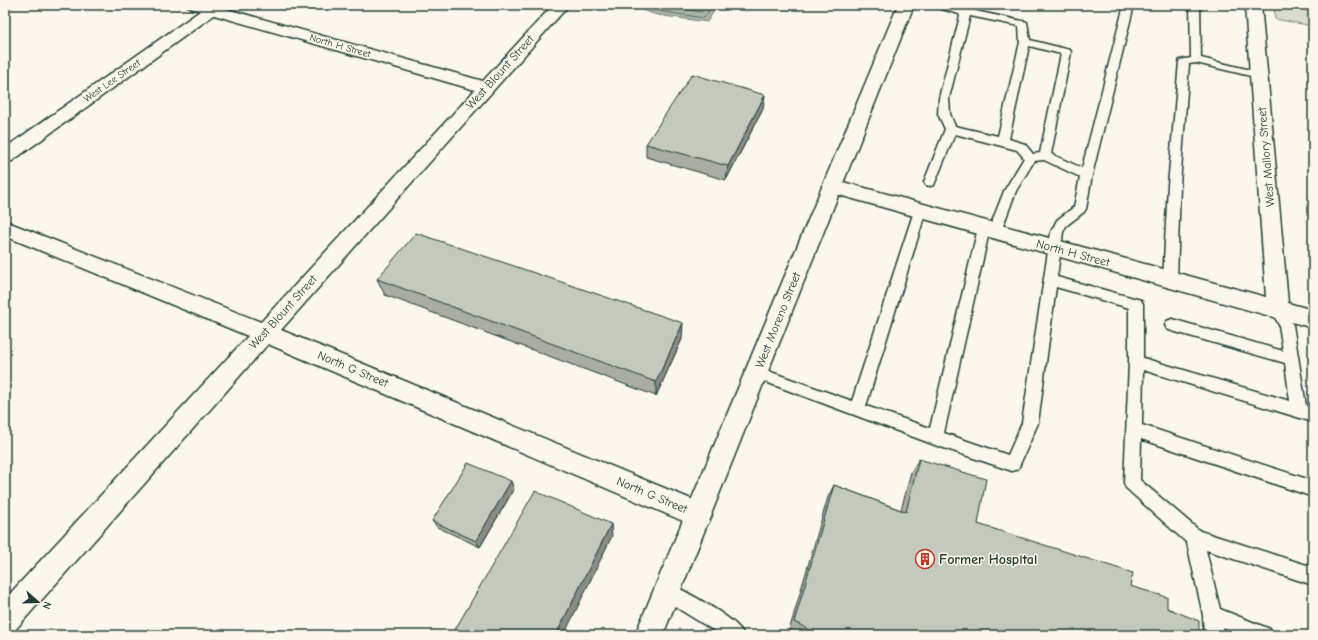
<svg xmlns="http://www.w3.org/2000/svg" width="1318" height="640" font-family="'Comic Neue',sans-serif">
<rect width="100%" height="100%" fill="#fbf7ec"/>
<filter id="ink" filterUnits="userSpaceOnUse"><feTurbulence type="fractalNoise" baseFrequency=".025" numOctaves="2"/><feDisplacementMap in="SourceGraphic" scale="8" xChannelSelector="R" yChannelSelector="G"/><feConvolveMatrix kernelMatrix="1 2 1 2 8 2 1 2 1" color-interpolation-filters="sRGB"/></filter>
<g filter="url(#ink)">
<polygon fill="#dbdcd1" stroke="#7d8c82" points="1274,5 1313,5 1313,26 1275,19"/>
<polygon fill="#adb4aa" stroke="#74847b" points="626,5 718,5 707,22 657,15"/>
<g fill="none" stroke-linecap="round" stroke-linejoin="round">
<g stroke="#586d63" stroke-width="1">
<polyline points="640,5 658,11 704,18 713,5"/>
<polyline points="657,5 701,12 707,5"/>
</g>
<g stroke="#1f3d34" stroke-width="3">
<g id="lane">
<path d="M933 5H948L1027 22 1030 40 1070 50 1071 52 1051 154 1082 168 1124 5H1134L1092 175 1086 209 1084 212 1066 226 1063 232 1057 277 1141 300 1143 304V358L1290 401 1285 363 1172 331 1167 329 1165 325 1167 321 1172 319 1283 351 1279 325 1271 310 1273 306 1278 304 1283 306 1293 325 1306 406 1313 408V422L1143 370 1142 425 1313 481V497L1141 439 1140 480 1200 531 1313 567V585L1206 550 1220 609 1270 629 1273 635H1240L1222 628V635H1204L1203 615 1187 543 1126 488 1124 483 1129 362V308L1056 287 1038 423 1018 469 1012 471 935 445 752 377 750 373 752 369 757 367 852 401 914 211 916 208 920 206 924 208 926 211 866 406 930 428 978 228 980 225 984 223 988 225 990 227 1004 191 1024 158 1017 150 955 134 934 185 930 186 926 185 924 182 945 129 938 114 939 98 960 16 959 14 935 7ZM970 16 1019 26 1020 42 998 136 955 126 950 114 949 98ZM1029 46 1061 54 1040 153 1033 154 1025 144 1009 139ZM1044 160 1080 177 1074 207 1057 220 1051 232 1022 423 1008 455 944 433 989 232 995 236 1000 234 1016 191 1034 161Z"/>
<polygon points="1190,5 1200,5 1201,58 1263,73 1264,75 1259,78 1196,63 1189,64 1180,185 1177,280 1175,284 1170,285 1165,284 1163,280 1168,185 1179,62 1180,60 1191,58"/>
<path d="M667 583C684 590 738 619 744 635H721L661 598 658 592 661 586Z"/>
</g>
</g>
<g stroke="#1f3d34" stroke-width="3">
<g id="street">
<polygon points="187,5 226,5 223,8 483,81 553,5 569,5 281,330 708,506 712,515 708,524 699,528 690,524 268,344 15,630 5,634 5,599 248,336 5,236 5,221 261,322 475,90 214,15 12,161 5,163 5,148 200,11 190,8"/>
<polygon points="1245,5 1261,5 1288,303 1313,310 1313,328 832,193 825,191 822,186 825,181 832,179 1266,297"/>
</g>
</g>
<g stroke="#1f3d34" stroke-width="3">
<polygon id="secondary" points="898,5 914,5 663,635 635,635"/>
</g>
<use href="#lane" fill="#fbf7ec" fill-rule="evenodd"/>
<use href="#street" fill="#fbf7ec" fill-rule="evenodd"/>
<use href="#secondary" fill="#fbf7ec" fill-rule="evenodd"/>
</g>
<g fill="#a9ada3" stroke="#1f3d34">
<polygon points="763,109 726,180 646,157 646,144"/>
<polygon points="377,279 682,339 656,396 385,295"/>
<polygon points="919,459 978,524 1130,586 1167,608 1199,635 797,635 789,631 828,497 834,485 901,510 911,472"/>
<polygon points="514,489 480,547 437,527 432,521"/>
</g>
<g fill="#898d85" stroke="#1f3d34">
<polygon points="765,95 763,109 726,180 728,166"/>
<polygon points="683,323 682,339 656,396 656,382"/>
<polygon points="511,481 514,489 480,547 476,541"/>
<polygon points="611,524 612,536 564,635 556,635"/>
</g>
<g fill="#c4c9be" stroke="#1f3d34">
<polygon points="692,74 765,95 728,166 646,144"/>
<polygon points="416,233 683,323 656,382 377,279"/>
<polygon points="919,459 986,479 978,524 1133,573 1130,586 1167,597 1167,608 1199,621 1199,635 819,635 819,634 794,622 834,485 906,512"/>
<polygon points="468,463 511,481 476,541 432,521"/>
<polygon points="535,491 611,524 556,635 452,635"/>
</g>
</g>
<defs>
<g id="building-ring" transform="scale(1)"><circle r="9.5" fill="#fbf7ec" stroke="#c8321e" stroke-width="1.5"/><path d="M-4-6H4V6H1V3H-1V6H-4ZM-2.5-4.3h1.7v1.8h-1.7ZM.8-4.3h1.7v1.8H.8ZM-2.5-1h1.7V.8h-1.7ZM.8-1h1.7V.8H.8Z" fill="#c8321e"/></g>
</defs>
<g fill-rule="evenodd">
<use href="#building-ring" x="925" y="559"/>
</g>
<g text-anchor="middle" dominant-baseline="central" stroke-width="3" stroke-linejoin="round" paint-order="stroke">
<g font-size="10" fill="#1f3d34" stroke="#fbf7ec">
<text transform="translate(340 46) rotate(16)">North H Street</text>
<text transform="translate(112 81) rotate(-35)">West Lee Street</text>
</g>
<g font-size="12" fill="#1f3d34" stroke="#fbf7ec">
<text transform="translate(500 72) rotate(-48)">West Blount Street</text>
<text transform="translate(1266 157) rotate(-95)">West Mallory Street</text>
<text transform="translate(1073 253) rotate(15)">North H Street</text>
<text transform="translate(283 312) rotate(-48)">West Blount Street</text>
<text transform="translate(778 320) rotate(-68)">West Moreno Street</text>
<text transform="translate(353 369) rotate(23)">North G Street</text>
<text transform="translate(652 495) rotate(23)">North G Street</text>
</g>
<g font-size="14" font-weight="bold" fill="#1f3d34" stroke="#fbf7ec" text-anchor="start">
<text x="939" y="559">Former Hospital</text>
</g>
</g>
<rect width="1318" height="640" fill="none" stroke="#fbf7ec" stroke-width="20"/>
<rect x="10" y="10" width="1298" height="620" fill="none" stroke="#1f3d34" stroke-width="1.5" filter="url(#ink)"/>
<g transform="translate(38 602) rotate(110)" stroke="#fbf7ec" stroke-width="3" paint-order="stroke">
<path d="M0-3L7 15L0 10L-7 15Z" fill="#1f3d34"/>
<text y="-6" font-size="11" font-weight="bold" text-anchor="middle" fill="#1f3d34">N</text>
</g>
</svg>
